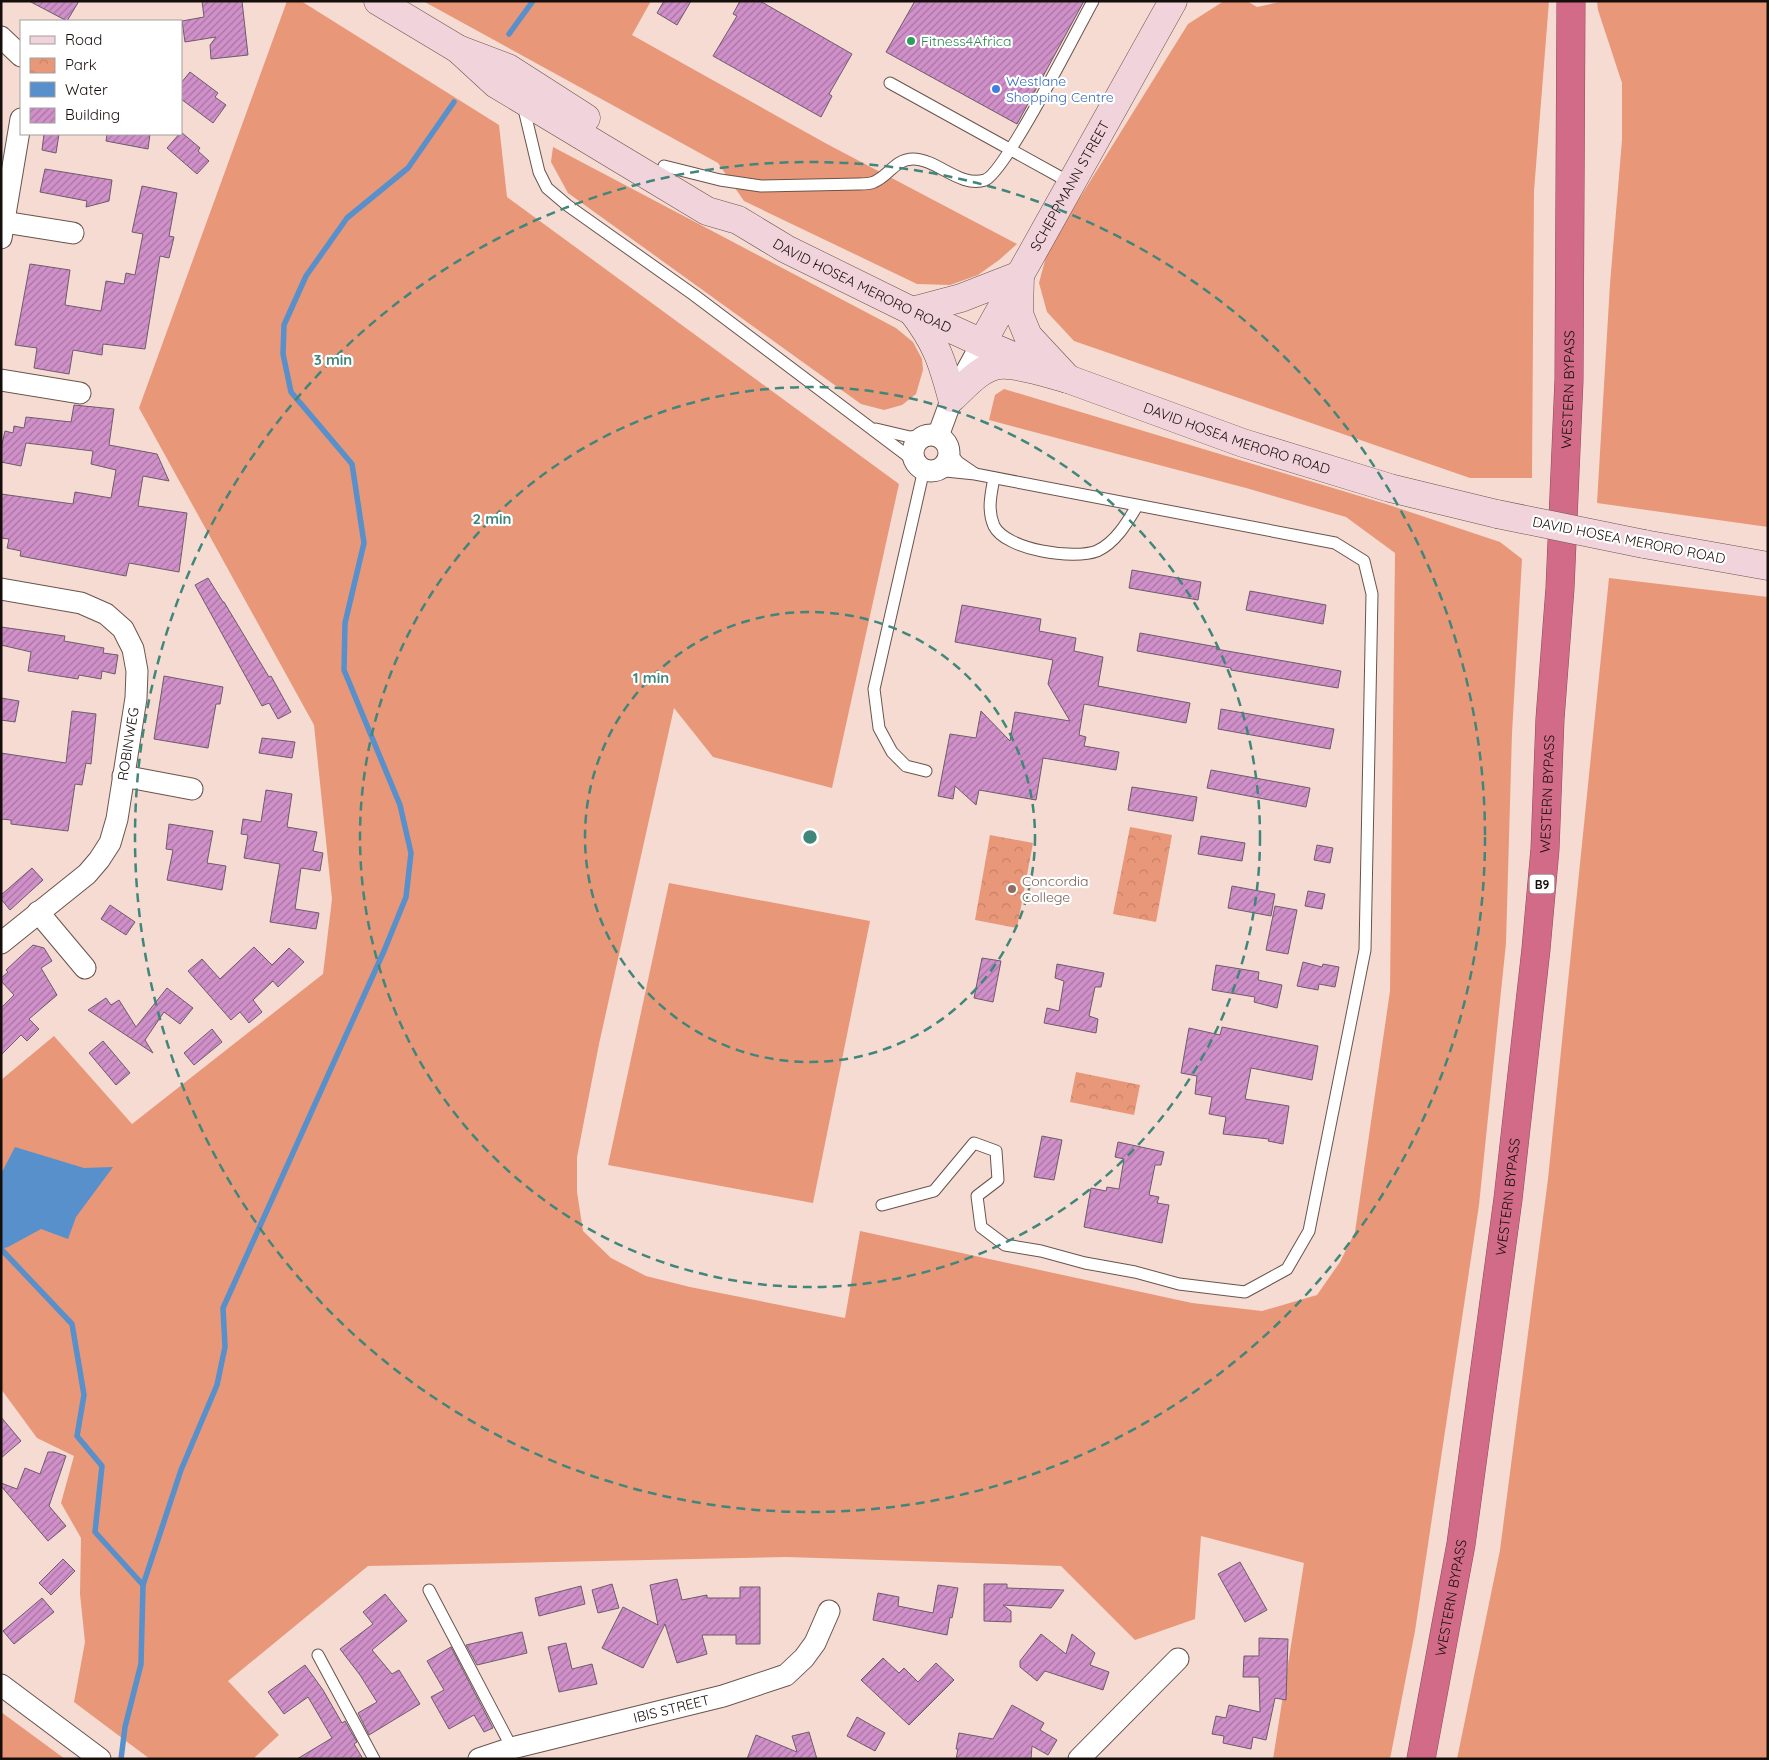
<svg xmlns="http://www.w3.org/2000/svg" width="1769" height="1760" font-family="Quicksand,sans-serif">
<defs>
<pattern id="park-crowns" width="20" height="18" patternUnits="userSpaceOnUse" patternTransform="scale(1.25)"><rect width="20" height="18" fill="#e99779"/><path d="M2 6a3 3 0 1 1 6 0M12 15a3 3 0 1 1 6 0" fill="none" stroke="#c78167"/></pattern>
<pattern id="building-hatch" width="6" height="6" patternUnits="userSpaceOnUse" patternTransform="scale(1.25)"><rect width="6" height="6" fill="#d090c9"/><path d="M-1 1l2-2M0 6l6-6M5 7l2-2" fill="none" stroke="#a874a1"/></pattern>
</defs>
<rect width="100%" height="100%" fill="#f5dbd2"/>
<g fill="#e99779">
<polygon points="287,1 301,1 499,125 507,197 899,484 832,788 713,757 674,708 599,1044 577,1157 577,1192 583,1231 611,1258 646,1276 690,1287 845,1318 860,1231 1192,1303 1262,1311 1317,1295 1340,1262 1355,1232 1390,991 1395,553 1346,517 1246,488 989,420 995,395 1004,389 1386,504 1500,542 1522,559 1512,733 1506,943 1479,1205 1415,1631 1390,1759 1273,1759 1304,1563 1201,1536 1195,1619 1135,1640 1061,1566 787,1557 368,1566 228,1681 279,1735 253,1759 150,1759 74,1702 85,1642 80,1594 81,1538 61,1503 74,1456 37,1438 1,1389 1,1080 54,1036 132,1124 323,974 332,899 314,725 139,408"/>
<polygon points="423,1 651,1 632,35 827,144 1017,244 999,260 978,275 950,285 917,284 744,201 718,163"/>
<polygon points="1224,1 1247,1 1257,7 1284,1 1549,1 1534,191 1532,478 1470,478 1074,341 1047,312 1039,283 1048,249 1188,24"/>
<polygon points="1597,1 1768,1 1768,527 1597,503 1610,284 1622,140 1622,83 1598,10"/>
<polygon points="553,147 896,328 913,342 922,359 923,370 916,394 902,405 884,410 861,404 568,193 551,162"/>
<polygon points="1609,578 1768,597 1768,1759 1457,1759 1500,1550 1548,1179"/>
<polygon points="669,883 870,921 813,1203 608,1165"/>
<polygon points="1,1712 65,1759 1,1759"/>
</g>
<g fill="url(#park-crowns)">
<polygon points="1130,827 1172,835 1156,922 1113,914"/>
<polygon points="990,835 1033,843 1017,928 975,920"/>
<polygon points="1076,1072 1140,1085 1134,1115 1070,1102"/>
</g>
<polygon fill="#5790cb" points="15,1147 84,1168 113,1167 76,1217 68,1239 41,1229 8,1247 1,1249 1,1174"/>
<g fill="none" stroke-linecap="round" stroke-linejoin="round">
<g stroke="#5790cb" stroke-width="5.5">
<polyline points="509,34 533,1"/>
<polyline points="1,1249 72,1324 84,1395 77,1436 102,1466 95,1532 143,1585"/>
<polyline points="121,1759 125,1727 141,1664 143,1585 181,1470 217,1385 225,1347 223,1308 384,951 406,897 411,853 400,805 344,670 345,623 364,543 352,464 291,392 283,354 284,325 306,276 347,218 408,168 454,102"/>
</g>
</g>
<g fill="url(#building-hatch)" stroke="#6d5c6b">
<polygon points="29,1 79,1 67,21"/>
<polygon points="202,1 242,1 248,55 211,59 210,45 216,37 185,42 182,21 204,17"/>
<polygon points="664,1 691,1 677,25 657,13"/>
<polygon points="740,1 760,1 852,54 829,94 832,96 821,117 713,56 737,16 733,14"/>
<polygon points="915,1 1084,1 1017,124 886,52"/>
<polygon points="190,72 218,93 215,97 226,105 213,123 181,99 181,83"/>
<polygon points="181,132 200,148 198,151 209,161 197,174 167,148"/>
<polygon points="44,134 59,134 56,153 42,150"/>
<polygon points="107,134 150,134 148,149 106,141"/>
<polygon points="45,169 112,180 109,201 86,207 87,201 40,192"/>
<polygon points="142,186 177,193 169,236 174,237 169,258 160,256 145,349 103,344 102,355 73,350 69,374 34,368 37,348 15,345 30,264 70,270 65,305 101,311 106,281 124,284 126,273 135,275 143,234 132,232"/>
<polygon points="74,405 114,409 109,445 157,454 169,481 143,476 138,506 187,513 179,572 129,563 126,576 20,556 21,551 7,548 9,539 1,538 1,494 73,504 75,492 111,498 116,470 91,464 93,451 26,443 21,466 1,462 1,448 5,431 13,433 14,426 24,428 26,417 71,422"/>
<polygon points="1132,570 1201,582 1198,600 1129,588"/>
<polygon points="208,578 223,602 224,602 269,677 271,676 291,712 278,719 269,703 262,706 195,585"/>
<polygon points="1250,591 1326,605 1323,624 1246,610"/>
<polygon points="962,605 1041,619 1039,631 1076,638 1074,651 1103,657 1098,686 1190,703 1186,723 1084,704 1079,735 1086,737 1084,746 1119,752 1116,770 1043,758 1036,800 979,790 976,805 955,786 953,799 938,796 950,734 976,738 981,711 1010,741 1015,712 1070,721 1048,684 1053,660 955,642"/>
<polygon points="1,627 65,636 64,641 104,648 103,653 118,655 115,674 102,671 101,679 79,675 78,679 28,671 31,652 1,645"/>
<polygon points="1140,633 1217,647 1216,649 1341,671 1338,688 1231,670 1231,668 1137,651"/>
<polygon points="164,676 223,687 220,704 216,704 208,748 154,739"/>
<polygon points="1,698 19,701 15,722 1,720"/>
<polygon points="1221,709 1334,729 1330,749 1218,729"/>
<polygon points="72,711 96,714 91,764 86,763 82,785 75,784 68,831 11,824 11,820 1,819 1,753 66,763"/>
<polygon points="262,738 295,742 292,758 259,753"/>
<polygon points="1211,770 1310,788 1306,807 1207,788"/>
<polygon points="1132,787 1197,797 1193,821 1128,810"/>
<polygon points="266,790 292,794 287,827 317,832 313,851 323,853 320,871 301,868 295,909 319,913 316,929 270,922 280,864 244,858 248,835 241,834 243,819 261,822"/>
<polygon points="169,824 213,831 207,863 226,866 222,890 167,880 173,850 166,849"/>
<polygon points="1201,836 1245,843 1242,861 1198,854"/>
<polygon points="1317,845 1333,848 1330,863 1314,860"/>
<polygon points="32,868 43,880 10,910 1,899 1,895"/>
<polygon points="1232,886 1275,894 1271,916 1228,908"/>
<polygon points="1308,891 1325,894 1322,909 1305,906"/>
<polygon points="110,905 135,922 126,935 101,919"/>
<polygon points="1275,906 1297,910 1288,954 1266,950"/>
<polygon points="33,945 44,948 52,961 41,968 57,995 29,1019 39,1029 27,1041 21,1035 1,1055 1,1008 14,995 1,981 1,978 8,972 6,970"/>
<polygon points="254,947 272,965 289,948 304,962 278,987 273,981 253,1000 262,1012 249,1023 240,1012 231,1020 188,971 202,959 220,979"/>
<polygon points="982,958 1001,961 993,1002 974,998"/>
<polygon points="1303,962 1322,967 1323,964 1339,967 1335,987 1319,984 1318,990 1297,986"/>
<polygon points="1057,964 1104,973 1101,987 1095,987 1089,1016 1098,1019 1096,1033 1044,1023 1047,1008 1059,1011 1064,981 1055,978"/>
<polygon points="1216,965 1259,972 1258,980 1282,985 1277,1008 1254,1002 1255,997 1212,990"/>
<polygon points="167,988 193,1008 180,1024 164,1012 145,1040 153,1053 88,1010 106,998 111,1005 119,1000 136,1027"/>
<polygon points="1222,1027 1318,1046 1312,1080 1251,1068 1245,1099 1289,1106 1283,1144 1268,1141 1269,1139 1223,1134 1226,1117 1209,1114 1212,1097 1195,1094 1197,1076 1181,1073 1189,1028 1220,1035"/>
<polygon points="212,1029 222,1042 194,1065 184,1053"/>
<polygon points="103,1041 130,1073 116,1085 89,1053"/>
<polygon points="1042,1136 1062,1140 1054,1180 1034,1177"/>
<polygon points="1118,1142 1164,1152 1161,1165 1155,1165 1149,1195 1159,1197 1157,1203 1169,1205 1162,1243 1084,1227 1091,1188 1106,1191 1107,1187 1119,1189 1124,1159 1115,1157"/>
<polygon points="1,1417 21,1441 1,1458"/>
<polygon points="48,1452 54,1452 66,1456 49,1506 66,1526 48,1541 1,1486 1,1483 17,1489 25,1468 40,1474"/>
<polygon points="63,1559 75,1571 51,1595 39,1583"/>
<polygon points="1240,1562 1267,1610 1245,1622 1218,1574"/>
<polygon points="677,1579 682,1600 707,1595 707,1598 740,1598 740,1587 760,1587 760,1644 736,1644 736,1635 702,1635 707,1654 677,1663 665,1624 643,1668 602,1648 623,1607 658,1625 650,1585"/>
<polygon points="612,1584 619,1608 598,1613 592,1590"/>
<polygon points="984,1584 1007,1584 1007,1588 1064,1590 1051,1608 1003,1605 1011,1611 1011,1622 984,1621"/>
<polygon points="938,1585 958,1588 952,1618 950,1617 947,1635 873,1620 878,1593 899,1597 898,1606 933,1613"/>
<polygon points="581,1586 585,1604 539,1616 535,1598"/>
<polygon points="385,1594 407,1621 372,1650 392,1674 399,1670 420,1704 369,1735 358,1713 377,1702 360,1675 340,1649 373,1624 363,1612"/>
<polygon points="42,1598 54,1612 14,1644 3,1631"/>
<polygon points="522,1632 527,1653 477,1665 466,1645"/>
<polygon points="1041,1634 1066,1654 1072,1634 1095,1653 1090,1665 1109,1672 1103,1690 1045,1671 1037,1681 1020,1667 1020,1661"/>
<polygon points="1259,1638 1288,1639 1286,1700 1275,1698 1266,1740 1253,1737 1251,1749 1223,1743 1224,1736 1212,1734 1216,1716 1226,1718 1229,1705 1260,1712 1259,1677 1243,1677 1244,1656 1259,1656"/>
<polygon points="566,1643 572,1669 592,1664 597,1684 559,1692 548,1647"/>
<polygon points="451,1647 493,1728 484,1732 474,1715 449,1729 431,1697 444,1690 427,1661"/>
<polygon points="883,1658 899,1673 904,1668 918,1682 936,1663 954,1680 909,1725 861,1680"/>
<polygon points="305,1665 323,1690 342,1723 345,1721 357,1742 354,1744 363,1759 297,1759 332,1738 308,1697 284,1714 268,1692"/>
<polygon points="1012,1705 1044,1723 1040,1730 1057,1740 1048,1755 1032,1746 1031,1759 956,1759 958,1749 956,1749 959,1733 993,1739"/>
<polygon points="857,1717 885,1733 875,1751 847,1736"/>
<polygon points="809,1732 817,1759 747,1759 756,1735 797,1752 792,1736"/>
</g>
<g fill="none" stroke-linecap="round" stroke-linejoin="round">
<g stroke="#69544c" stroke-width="13">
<g id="lane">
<polyline points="890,83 1071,183"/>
<polyline points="523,105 539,172 547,188 567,205 694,295 917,463"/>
<path d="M664 166 720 180 761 186 859 184C864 184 870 184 874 182 889 176 895 159 913 159 937 159 960 188 985 180 1005 173 1078 28 1093 1"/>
<polyline points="876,429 910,437 927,435"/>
<polyline points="949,451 958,462 974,473"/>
<polyline points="924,469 874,689 879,728 892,752 906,766 926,771"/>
<path d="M994 478C991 494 987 510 994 526 1006 550 1074 560 1097 551 1115 543 1127 523 1137 506"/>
<polyline points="882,1205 934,1191 974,1143 996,1151 998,1180 977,1196 981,1227 1005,1245 1041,1251 1085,1263 1135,1272 1179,1284 1245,1292 1287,1269 1309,1231 1365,950 1372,594 1364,561 1335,543 975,474 936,470"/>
<polyline points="429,1590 512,1748"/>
<polyline points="318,1655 374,1759"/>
</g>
</g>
<g stroke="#69544c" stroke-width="23">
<g id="street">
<polyline points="1,37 21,56"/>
<polyline points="4,222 73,233"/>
<polyline points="1,238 21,119"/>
<polyline points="1,380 80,393"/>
<circle cx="931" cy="453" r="18"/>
<polyline points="938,436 952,398 982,343"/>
<polyline points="1,589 81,603 106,614 123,629 133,649 137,671 136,698 117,819 110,843 99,860 87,874 1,943"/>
<polyline points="123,776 192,789"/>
<polyline points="38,912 85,968"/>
<polyline points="1,1685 100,1759"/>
<path id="s1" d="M479 1759 512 1748 723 1696 786 1675 804 1658 815 1643 829 1611"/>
<polyline points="1079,1759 1178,1659"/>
</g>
</g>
<g stroke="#69544c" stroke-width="29">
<g id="secondary">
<polyline points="378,1 458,49 508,68 586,118"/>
<path id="s2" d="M458 49 496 84 707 211 738 220 786 249 912 311 982 343 1068 379 1243 443 1390 488 1497 514"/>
<path d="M1020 275 1019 314 1028 336 1068 379C1049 374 1018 363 999 365 981 367 965 386 952 398 942 361 936 342 912 311L961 298Z"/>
<path id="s3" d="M982 343 1173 1"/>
<polyline points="1644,544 1768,566"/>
</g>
</g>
<g stroke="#904a5c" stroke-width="29">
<g id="highway">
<path id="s4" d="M1421 1759 1461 1544 1508 1199 1536 949 1545 849 1550 719 1560 588 1569 380 1571 1"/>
</g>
</g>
<use href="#lane" stroke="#fff" stroke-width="11"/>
<use href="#street" stroke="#fff" stroke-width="21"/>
<use href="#secondary" stroke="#f1d3db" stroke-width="28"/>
<use href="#highway" stroke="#d16b87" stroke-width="28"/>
<g stroke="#69544c" stroke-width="29" stroke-linecap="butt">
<polyline id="secondary-bridge" points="1497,514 1644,544"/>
</g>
<use href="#secondary-bridge" stroke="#f1d3db" stroke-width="28"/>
</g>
<g fill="none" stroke="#41867a" stroke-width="2.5" stroke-dasharray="9 6">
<circle cx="810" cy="837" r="225"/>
<circle cx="810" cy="837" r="450"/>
<circle cx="810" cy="837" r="675"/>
</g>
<circle fill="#2e9e5b" stroke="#fff" stroke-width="2" cx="911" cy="41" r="5"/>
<circle fill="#3f7fe0" stroke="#fff" stroke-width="2" cx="996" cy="89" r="5"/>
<circle fill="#8d6e63" stroke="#fff" stroke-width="2" cx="1012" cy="889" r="5"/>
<g text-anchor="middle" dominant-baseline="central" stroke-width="4.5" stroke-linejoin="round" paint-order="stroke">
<rect fill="#fff" stroke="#5c5654" stroke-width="1" x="1529.5" y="874.5" width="25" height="19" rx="4"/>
<g font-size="12" font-weight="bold" fill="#160e0b">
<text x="1542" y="884">B9</text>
</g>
<g font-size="14" fill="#27864d" stroke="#fff" text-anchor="start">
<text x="921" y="41">Fitness4Africa</text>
</g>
<g font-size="14" fill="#366cbe" stroke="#fff" text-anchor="start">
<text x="1006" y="81">Westlane<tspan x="1006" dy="16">Shopping Centre</tspan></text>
</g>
<g font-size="14" fill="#160e0b" stroke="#fff">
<text stroke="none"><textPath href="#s3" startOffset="180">SCHEPPMANN STREET</textPath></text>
<text stroke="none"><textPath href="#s2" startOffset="471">DAVID HOSEA MERORO ROAD</textPath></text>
<text stroke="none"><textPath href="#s4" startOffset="1379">WESTERN BYPASS</textPath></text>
<text stroke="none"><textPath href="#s2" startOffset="876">DAVID HOSEA MERORO ROAD</textPath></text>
<text transform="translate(1629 540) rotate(11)">DAVID HOSEA MERORO ROAD</text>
<text transform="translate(128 744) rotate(-81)">ROBINWEG</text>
<text stroke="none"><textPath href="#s4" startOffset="974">WESTERN BYPASS</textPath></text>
<text stroke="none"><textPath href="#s4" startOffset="569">WESTERN BYPASS</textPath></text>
<text stroke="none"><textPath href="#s4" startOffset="164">WESTERN BYPASS</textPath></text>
<text stroke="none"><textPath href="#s1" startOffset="199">IBIS STREET</textPath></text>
</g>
<g font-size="14" fill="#785e54" stroke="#fff" text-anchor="start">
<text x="1022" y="881">Concordia<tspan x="1022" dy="16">College</tspan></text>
</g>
</g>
<circle cx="810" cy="837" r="8" fill="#41867a" stroke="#fff" stroke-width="2.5"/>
<g font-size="15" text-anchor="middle" font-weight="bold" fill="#41867a" stroke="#fff" stroke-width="4.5" stroke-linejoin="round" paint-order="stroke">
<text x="333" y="365">3 min</text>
<text x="492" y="524">2 min</text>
<text x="651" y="683">1 min</text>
</g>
<rect width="1769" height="1760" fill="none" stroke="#160e0b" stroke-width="5"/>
<rect x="20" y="20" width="162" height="115" fill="#ffffff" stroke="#a29f9d"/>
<rect x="30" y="36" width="25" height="8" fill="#f1d3db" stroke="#a29f9d"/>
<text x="65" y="45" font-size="15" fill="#160e0b">Road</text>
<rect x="30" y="58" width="25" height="15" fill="url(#park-crowns)" stroke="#a29f9d"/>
<text x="65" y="70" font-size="15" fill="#160e0b">Park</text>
<rect x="30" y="82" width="25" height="15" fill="#5790cb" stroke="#a29f9d"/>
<text x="65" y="95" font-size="15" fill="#160e0b">Water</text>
<rect x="30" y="108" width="25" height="15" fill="url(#building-hatch)" stroke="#a29f9d"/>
<text x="65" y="120" font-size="15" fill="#160e0b">Building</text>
</svg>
